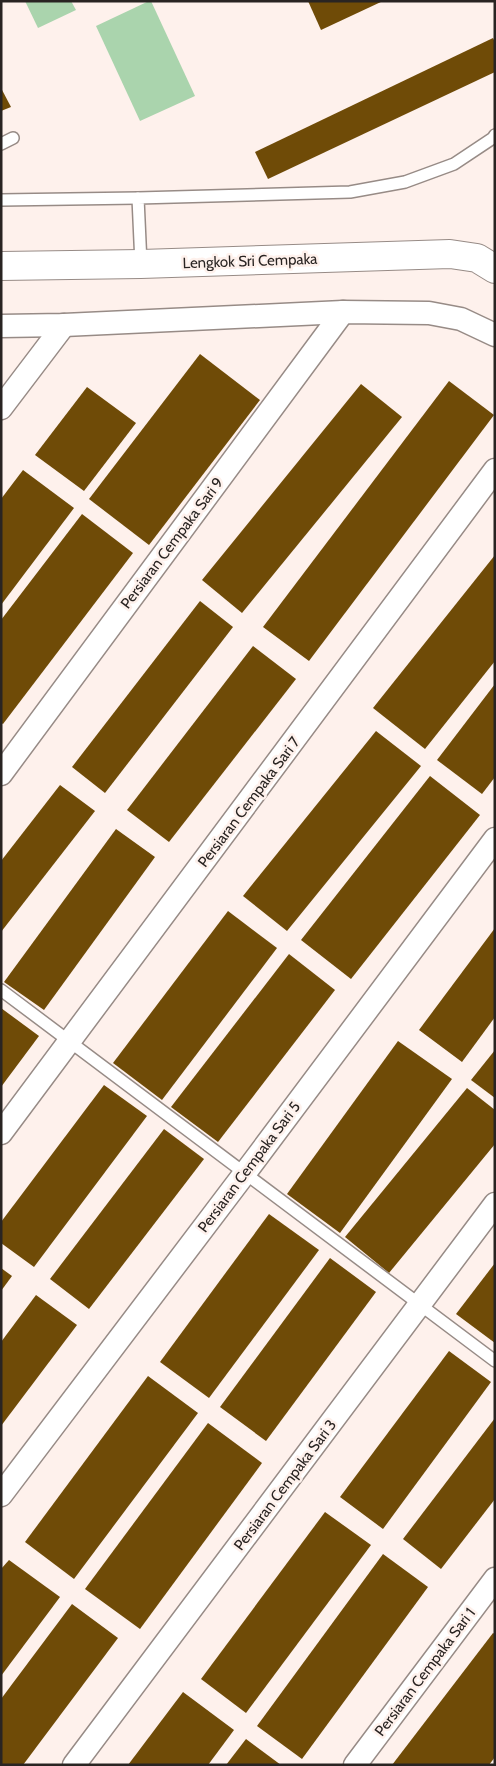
<svg xmlns="http://www.w3.org/2000/svg" width="496" height="1766" font-family="Cabin,sans-serif">
<rect width="100%" height="100%" fill="#fef1ec"/>
<g fill="#aad4ad">
<polygon points="25,1 71,1 76,10 38,28"/>
<polygon points="149,1 151,1 195,96 140,121 96,26"/>
</g>
<g fill="#6f4b07">
<polygon points="308,1 383,1 321,30"/>
<polygon points="493,38 495,42 495,72 268,179 255,152"/>
<polygon points="1,88 11,107 1,111"/>
<polygon points="200,354 260,400 149,545 89,499"/>
<polygon points="449,381 494,415 309,661 263,627"/>
<polygon points="361,384 402,417 242,613 202,580"/>
<polygon points="87,387 136,423 84,491 35,455"/>
<polygon points="23,470 74,508 1,605 1,499"/>
<polygon points="82,514 133,553 3,724 1,723 1,620"/>
<polygon points="495,555 495,661 425,749 373,708"/>
<polygon points="200,601 233,627 105,793 72,767"/>
<polygon points="253,646 296,679 169,842 127,810"/>
<polygon points="495,684 495,777 482,794 437,760"/>
<polygon points="376,731 421,766 287,931 243,896"/>
<polygon points="430,776 480,815 351,979 301,940"/>
<polygon points="60,785 95,811 1,932 1,861"/>
<polygon points="116,829 155,857 44,1010 4,982"/>
<polygon points="228,911 277,948 162,1100 113,1063"/>
<polygon points="495,928 495,1017 462,1062 419,1030"/>
<polygon points="289,954 335,990 218,1142 171,1107"/>
<polygon points="1,1008 39,1036 1,1087"/>
<polygon points="398,1041 452,1079 340,1233 287,1194"/>
<polygon points="495,1050 495,1098 471,1080"/>
<polygon points="104,1085 147,1116 34,1267 1,1243 1,1222"/>
<polygon points="467,1088 495,1110 495,1144 389,1273 345,1237"/>
<polygon points="164,1129 204,1159 89,1309 50,1279"/>
<polygon points="269,1214 319,1250 209,1398 160,1362"/>
<polygon points="330,1258 376,1292 266,1441 220,1407"/>
<polygon points="495,1263 495,1343 456,1314"/>
<polygon points="1,1268 12,1276 1,1291"/>
<polygon points="36,1295 77,1325 1,1426 1,1342"/>
<polygon points="449,1351 491,1382 383,1529 340,1497"/>
<polygon points="148,1376 198,1413 74,1579 25,1542"/>
<polygon points="495,1418 495,1499 441,1569 403,1539"/>
<polygon points="208,1423 262,1463 140,1629 85,1589"/>
<polygon points="325,1512 371,1545 246,1713 201,1679"/>
<polygon points="383,1554 428,1587 302,1759 257,1726"/>
<polygon points="9,1560 60,1597 1,1676 1,1569"/>
<polygon points="72,1604 118,1638 23,1765 1,1765 1,1699"/>
<polygon points="493,1633 495,1634 495,1757 489,1765 392,1765"/>
<polygon points="183,1692 234,1730 208,1765 128,1765"/>
<polygon points="246,1739 281,1765 226,1765"/>
</g>
<g fill="none" stroke-linecap="round" stroke-linejoin="round">
<g stroke="#978b86" stroke-width="14">
<g id="lane">
<polyline points="1,144 13,138"/>
<polyline points="1,200 138,198"/>
<polyline points="141,264 138,198 350,192 405,182 454,164 493,138 495,135"/>
<polyline points="1,990 495,1361"/>
</g>
</g>
<g stroke="#978b86" stroke-width="25">
<g id="street">
<polyline points="1,326 64,325 343,312 429,313 461,319 495,335"/>
<polyline points="1,408 64,325"/>
<polyline points="1,774 343,312"/>
<polyline points="1,1133 495,470"/>
<polyline points="1,1495 245,1173 495,839"/>
<polyline points="74,1765 495,1204"/>
<polyline points="355,1765 495,1579"/>
</g>
</g>
<g stroke="#978b86" stroke-width="30">
<polyline id="secondary" points="1,266 141,264 450,254 477,258 495,269"/>
</g>
<use href="#lane" stroke="#fff" stroke-width="11"/>
<use href="#street" stroke="#fff" stroke-width="22"/>
<use href="#secondary" stroke="#fff" stroke-width="28"/>
</g>
<g text-anchor="middle" dominant-baseline="central" stroke-width="5" stroke-linejoin="round" paint-order="stroke">
<g font-size="15" fill="#292422" stroke="#fef1ec">
<text transform="translate(250 261) rotate(-2)">Lengkok Sri Cempaka</text>
<text transform="translate(172 543) rotate(-53)">Persiaran Cempaka Sari 9</text>
<text transform="translate(249 802) rotate(-53)">Persiaran Cempaka Sari 7</text>
<text transform="translate(249 1167) rotate(-53)">Persiaran Cempaka Sari 5</text>
<text transform="translate(285 1485) rotate(-53)">Persiaran Cempaka Sari 3</text>
<text transform="translate(425 1672) rotate(-53)">Persiaran Cempaka Sari 1</text>
</g>
</g>
<rect width="496" height="1766" fill="none" stroke="#292422" stroke-width="5"/>
</svg>
